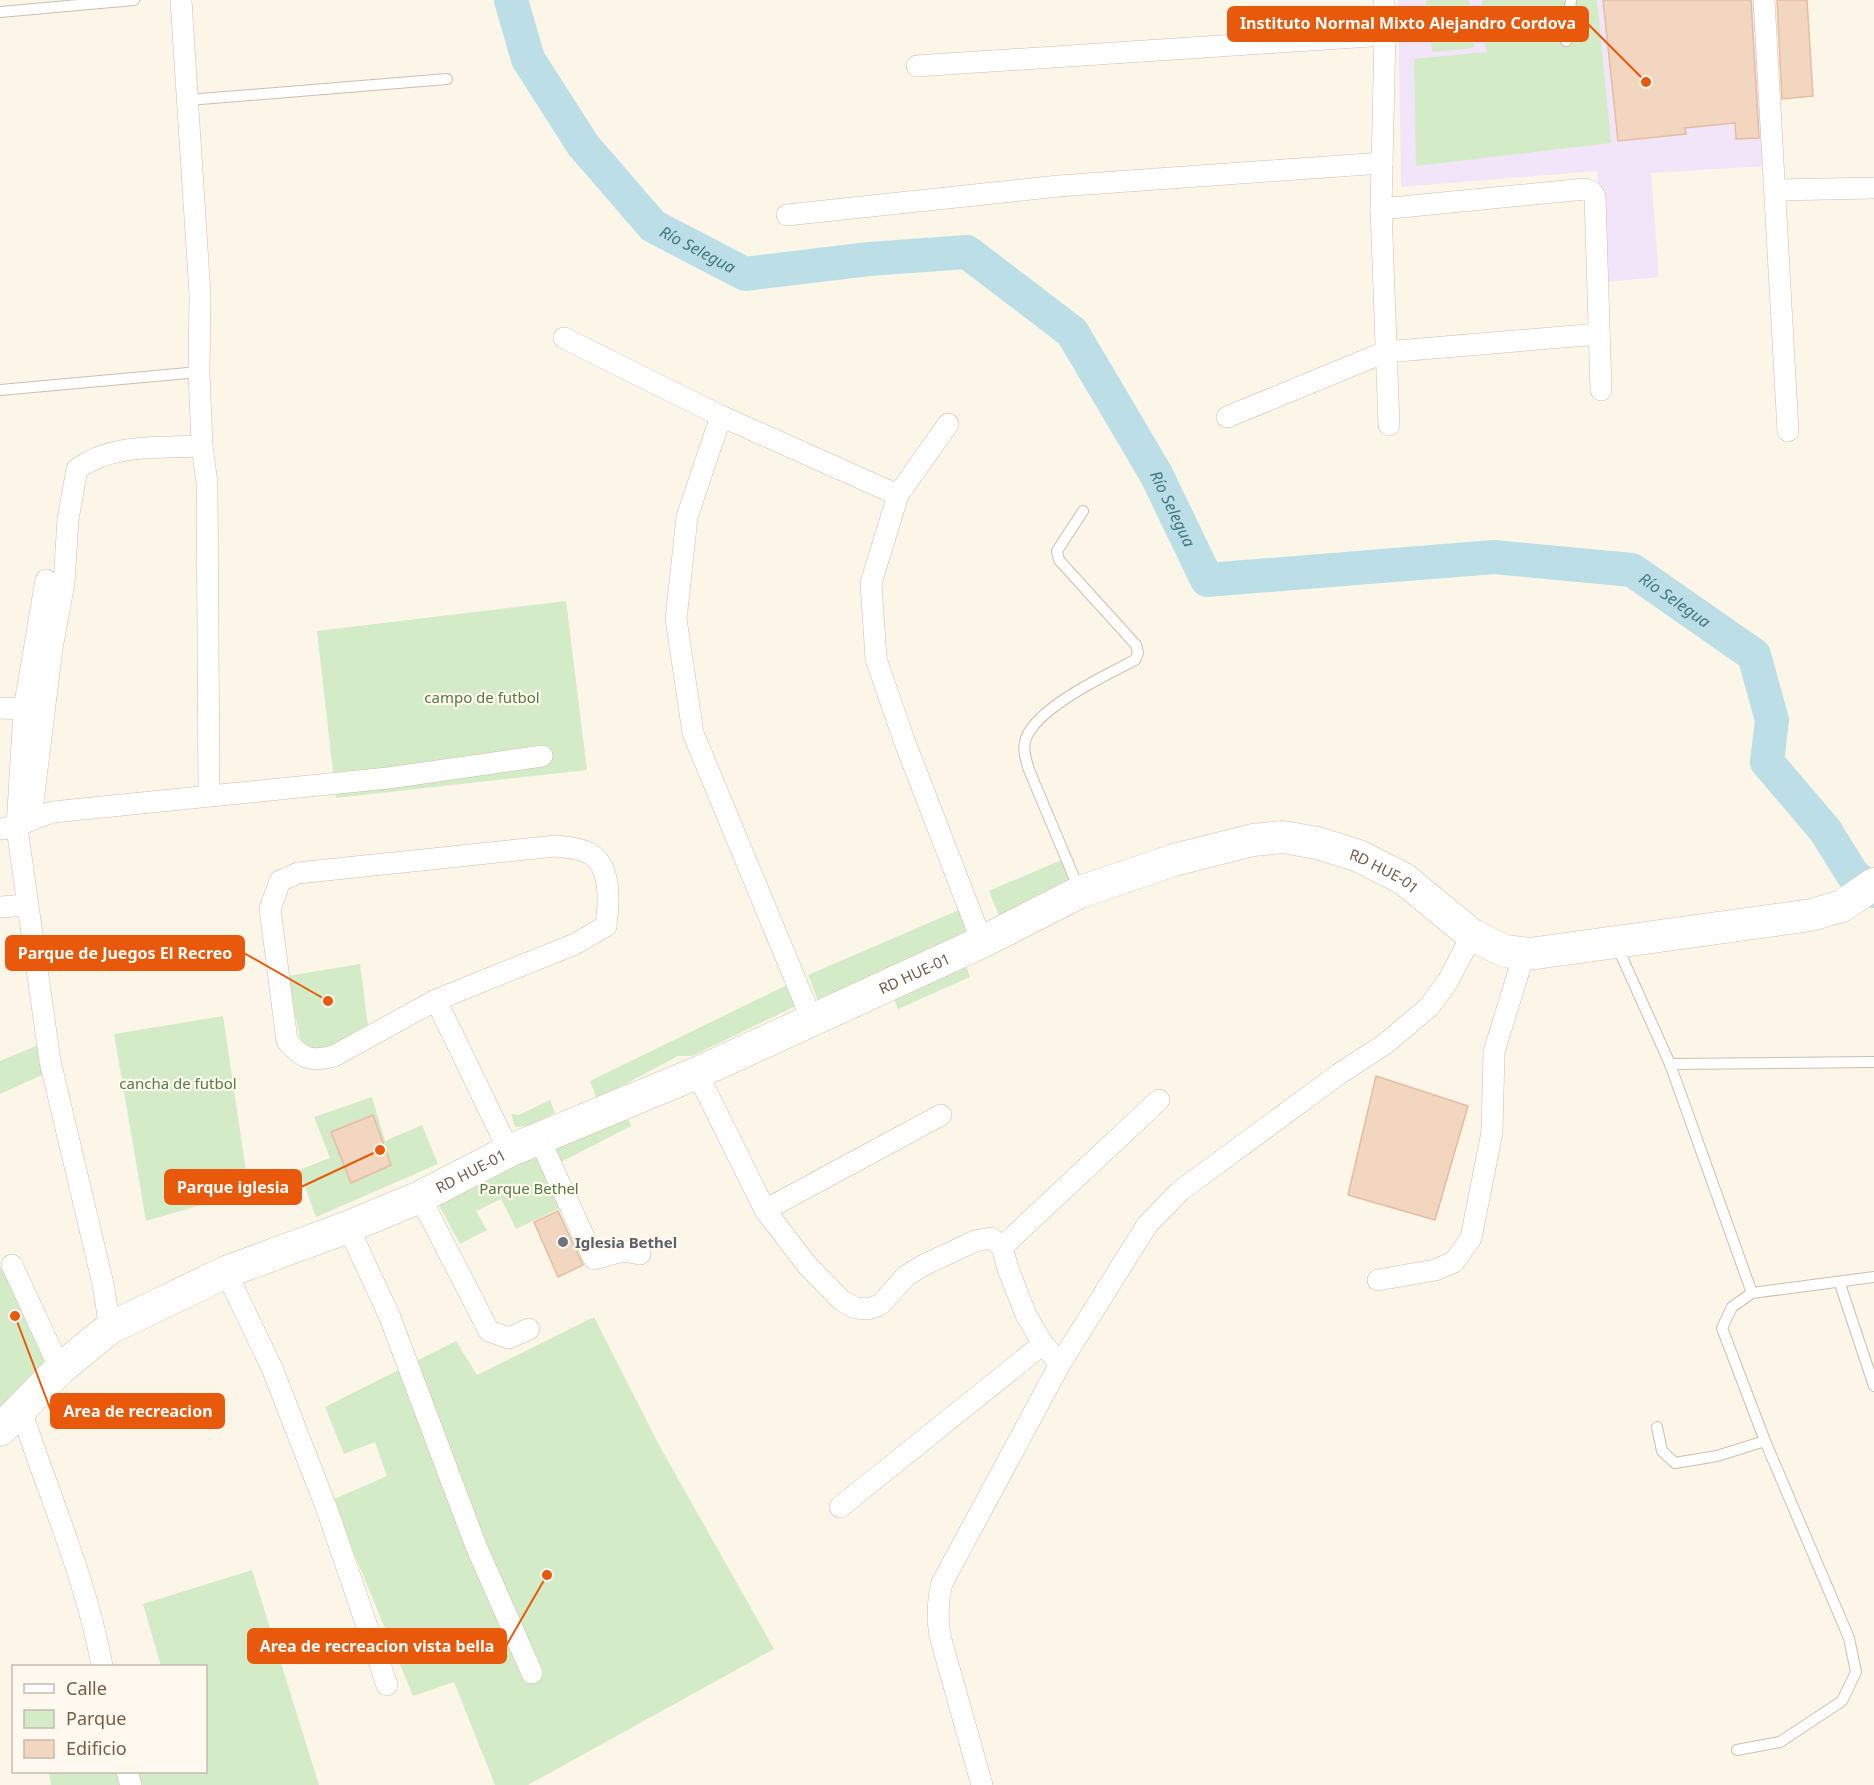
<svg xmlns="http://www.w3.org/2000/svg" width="1874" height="1785" font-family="'Noto Sans',sans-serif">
<rect width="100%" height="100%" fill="#fcf6e8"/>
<polygon fill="#f3e5f9" points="1398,0 1756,0 1766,166 1651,173 1659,277 1606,282 1597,171 1401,187"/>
<g fill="#d3ebc6">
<polygon points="1426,0 1469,0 1474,48 1432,52"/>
<polygon points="1482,0 1597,0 1611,143 1416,166 1414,59 1486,52"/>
<polygon points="566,601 587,770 336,798 317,631"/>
<polygon points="1066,858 1075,882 999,916 989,891"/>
<polygon points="968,906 978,931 819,1003 808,975"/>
<polygon points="961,952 970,977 898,1009 889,986"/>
<path d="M360 964 368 1026C351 1035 318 1060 301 1043L287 976Z"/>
<polygon points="789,984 798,1005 692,1056 678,1056 597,1099 590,1081"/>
<polygon points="223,1016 249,1191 146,1221 114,1034"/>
<polygon points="38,1045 44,1074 0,1094 0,1061"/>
<polygon points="372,1097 385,1141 422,1125 438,1164 316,1217 299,1170 330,1158 314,1117"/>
<polygon points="550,1100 555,1113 528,1126 515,1127 511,1114 519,1115"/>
<polygon points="625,1110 631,1126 559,1163 552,1146"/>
<polygon points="543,1146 569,1204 516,1229 501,1199 476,1211 487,1230 460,1244 437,1202"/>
<polygon points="4,1265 55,1363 0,1419 0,1268"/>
<polygon points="594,1317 659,1445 774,1649 528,1785 495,1785 454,1682 413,1696 332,1500 387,1476 375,1442 344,1454 325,1407 456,1341 477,1375"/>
<polygon points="252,1570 319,1785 51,1785 49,1772 206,1772 206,1666 161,1666 143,1604"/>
</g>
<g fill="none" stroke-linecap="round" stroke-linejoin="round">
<path stroke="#bcdfe7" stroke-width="34" id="s1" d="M511 0 528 59 583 145 653 226 745 274 869 259 967 252 1072 332 1156 474 1207 580 1494 557 1632 570 1754 655 1772 720 1767 762 1825 830 1853 875 1874 891"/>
</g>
<g fill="#f2d6c0" stroke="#e5bda0" stroke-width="1.5">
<polygon points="1603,0 1751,0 1759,138 1736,139 1735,123 1685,128 1686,134 1618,141"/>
<polygon points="1777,0 1807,0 1813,96 1782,99"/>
<polygon points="1376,1076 1468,1106 1435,1220 1348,1195"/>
<polygon points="373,1115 391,1165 351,1183 331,1132"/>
<polygon points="558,1211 583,1265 558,1277 534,1222"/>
</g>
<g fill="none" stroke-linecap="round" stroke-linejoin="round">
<g stroke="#cfbeae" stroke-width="12">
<g id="lane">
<polyline points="0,12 134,0"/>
<polyline points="1566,41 1571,0"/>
<polyline points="188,100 447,79"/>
<polyline points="0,390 199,372"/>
<path d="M1079 889 1029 770C1026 760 1022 748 1026 738 1038 707 1106 675 1135 660L1138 653 1136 645 1059 560 1057 551 1083 511"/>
<polyline points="1617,946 1670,1064 1752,1293 1874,1277"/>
<polyline points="1670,1064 1874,1062"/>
<polyline points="1840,1284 1874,1386"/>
<polyline points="1657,1427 1662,1451 1675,1463 1717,1456 1765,1441"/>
<polyline points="1737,1750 1780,1742 1842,1701 1856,1672 1849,1638 1765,1441 1722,1328 1732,1307 1752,1293"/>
</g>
</g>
<g stroke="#cfbeae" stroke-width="22">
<g id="street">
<polyline points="1384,0 1385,35 1381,209 1389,425"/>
<polyline points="1764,0 1788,431"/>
<polyline points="917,66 1385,35"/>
<polyline points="1777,190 1874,188"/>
<polyline points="1381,209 1585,189 1592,192 1595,197 1601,390"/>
<polyline points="787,215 1059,186 1382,163"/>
<polyline points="564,338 721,416 898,495"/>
<polyline points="721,416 687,517 676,619 693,733 812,1020"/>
<polyline points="1227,417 1385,352 1599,334"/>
<polyline points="948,424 898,495 871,583 876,659 904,740 982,942"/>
<polyline points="202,446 207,483 209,795"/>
<polyline points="46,580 24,709 17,828 50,1061 103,1284 110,1328"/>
<polyline points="0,708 24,709"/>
<path d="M31 818 52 648 64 583 68 519 77 469C113 443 159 448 202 446L199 372 200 295 181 0"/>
<path d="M0 829C19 828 34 817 53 812L388 778 542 756"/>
<path d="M555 846C564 847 575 848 584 851 613 861 609 902 606 926L575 944 436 1000 334 1056C310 1062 303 1059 287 1041L270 909 280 881 298 873Z"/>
<polyline points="0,907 27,905"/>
<polyline points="436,1000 509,1151"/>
<polyline points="697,1073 765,1210 807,1265 842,1301 856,1308 868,1309 880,1305 906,1276 924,1265 975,1241 991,1238 1002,1247 1008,1269 1026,1315 1043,1344 1060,1364"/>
<polyline points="539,1138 594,1259 623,1251 640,1254"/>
<polyline points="420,1197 489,1331 509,1338 529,1329"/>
<polyline points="765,1210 941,1115"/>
<polyline points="348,1227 389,1315 476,1546 532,1673"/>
<polyline points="1002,1247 1159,1100"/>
<polyline points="12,1265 60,1369"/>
<polyline points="226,1272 272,1368 328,1512 387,1685"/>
<polyline points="1378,1280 1435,1270 1454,1262 1471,1238 1492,1132 1494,1052 1524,954"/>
<path d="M21 1410C49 1496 86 1578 102 1666"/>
<polyline points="840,1507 1043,1344"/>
<polyline points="127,1772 131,1785"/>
<path d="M982 1785 940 1636C937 1617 937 1602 942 1583L1060 1364 1147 1225 1180 1191 1339 1074 1385 1044 1429 1007 1448 981 1472 935"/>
</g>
</g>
<g stroke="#d4c0ae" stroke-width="33">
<g id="secondary">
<path id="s2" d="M0 1430 60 1369 110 1328 226 1272 348 1227 420 1197 509 1151 697 1073 982 942 1080 892 1174 860 1253 840 1283 837 1317 843 1359 856 1404 879 1472 935 1505 951 1529 954 1811 915 1842 906 1874 884"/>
</g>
</g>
<use href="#lane" stroke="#fff" stroke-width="10"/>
<use href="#street" stroke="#fff" stroke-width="21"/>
<use href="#secondary" stroke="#fff" stroke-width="32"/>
</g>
<circle fill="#6b7280" stroke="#fff9ef" stroke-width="2" cx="563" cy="1242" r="6"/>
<g text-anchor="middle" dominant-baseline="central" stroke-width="4.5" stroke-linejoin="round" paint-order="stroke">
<g font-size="15" fill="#527d43" stroke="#fff9ef">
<text x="482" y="697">campo de futbol</text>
<text x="178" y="1083">cancha de futbol</text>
<text x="529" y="1188">Parque Bethel</text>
</g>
<g font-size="15" fill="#775d4c" stroke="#fff9ef">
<text stroke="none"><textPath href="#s2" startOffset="1533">RD HUE-01</textPath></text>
<text stroke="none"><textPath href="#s2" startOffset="1030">RD HUE-01</textPath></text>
<text stroke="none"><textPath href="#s2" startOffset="544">RD HUE-01</textPath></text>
</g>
<g font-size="15" font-weight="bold" fill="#5b616d" stroke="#fff9ef" text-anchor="start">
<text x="575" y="1242">Iglesia Bethel</text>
</g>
<g font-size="16" font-style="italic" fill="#427683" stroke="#fff9ef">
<text stroke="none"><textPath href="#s1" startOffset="321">Río Selegua</textPath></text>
<text stroke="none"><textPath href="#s1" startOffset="933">Río Selegua</textPath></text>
<text stroke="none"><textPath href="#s1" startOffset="1491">Río Selegua</textPath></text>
</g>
</g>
<path fill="none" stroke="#e8590c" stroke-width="2" d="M1646 82L1588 24M328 1001L244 953M380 1150L301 1187M15 1316L51 1411M547 1575L506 1646"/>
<g fill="#e8590c" stroke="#fff9ef" stroke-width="2">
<circle cx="1646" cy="82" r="6"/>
<circle cx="328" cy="1001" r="6"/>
<circle cx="380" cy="1150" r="6"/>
<circle cx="15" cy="1316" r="6"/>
<circle cx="547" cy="1575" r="6"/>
</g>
<g fill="#e8590c" stroke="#e8590c" stroke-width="2">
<rect x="1228" y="7" width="360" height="34" rx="6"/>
<rect x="6" y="936" width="238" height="34" rx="6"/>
<rect x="165" y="1170" width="136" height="34" rx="6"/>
<rect x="51" y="1394" width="173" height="34" rx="6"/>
<rect x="248" y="1629" width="258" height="34" rx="6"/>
</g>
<g font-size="16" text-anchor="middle" font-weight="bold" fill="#fff">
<text x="1408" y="29">Instituto Normal Mixto Alejandro Cordova</text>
<text x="125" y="959">Parque de Juegos El Recreo</text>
<text x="233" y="1193">Parque iglesia</text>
<text x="138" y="1417">Area de recreacion</text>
<text x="377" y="1652">Area de recreacion vista bella</text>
</g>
<rect x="12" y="1665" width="195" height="108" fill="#fff9ef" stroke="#c9bbae" stroke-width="1.5"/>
<rect x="24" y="1684" width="30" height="9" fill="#ffffff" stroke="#c9bbae" stroke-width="1.5"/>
<text x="66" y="1695" font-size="18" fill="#775d4c">Calle</text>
<rect x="24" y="1710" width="30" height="18" fill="#d3ebc6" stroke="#c9bbae" stroke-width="1.5"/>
<text x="66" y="1725" font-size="18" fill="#775d4c">Parque</text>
<rect x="24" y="1740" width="30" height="18" fill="#f2d6c0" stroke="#c9bbae" stroke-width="1.5"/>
<text x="66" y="1755" font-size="18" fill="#775d4c">Edificio</text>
</svg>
